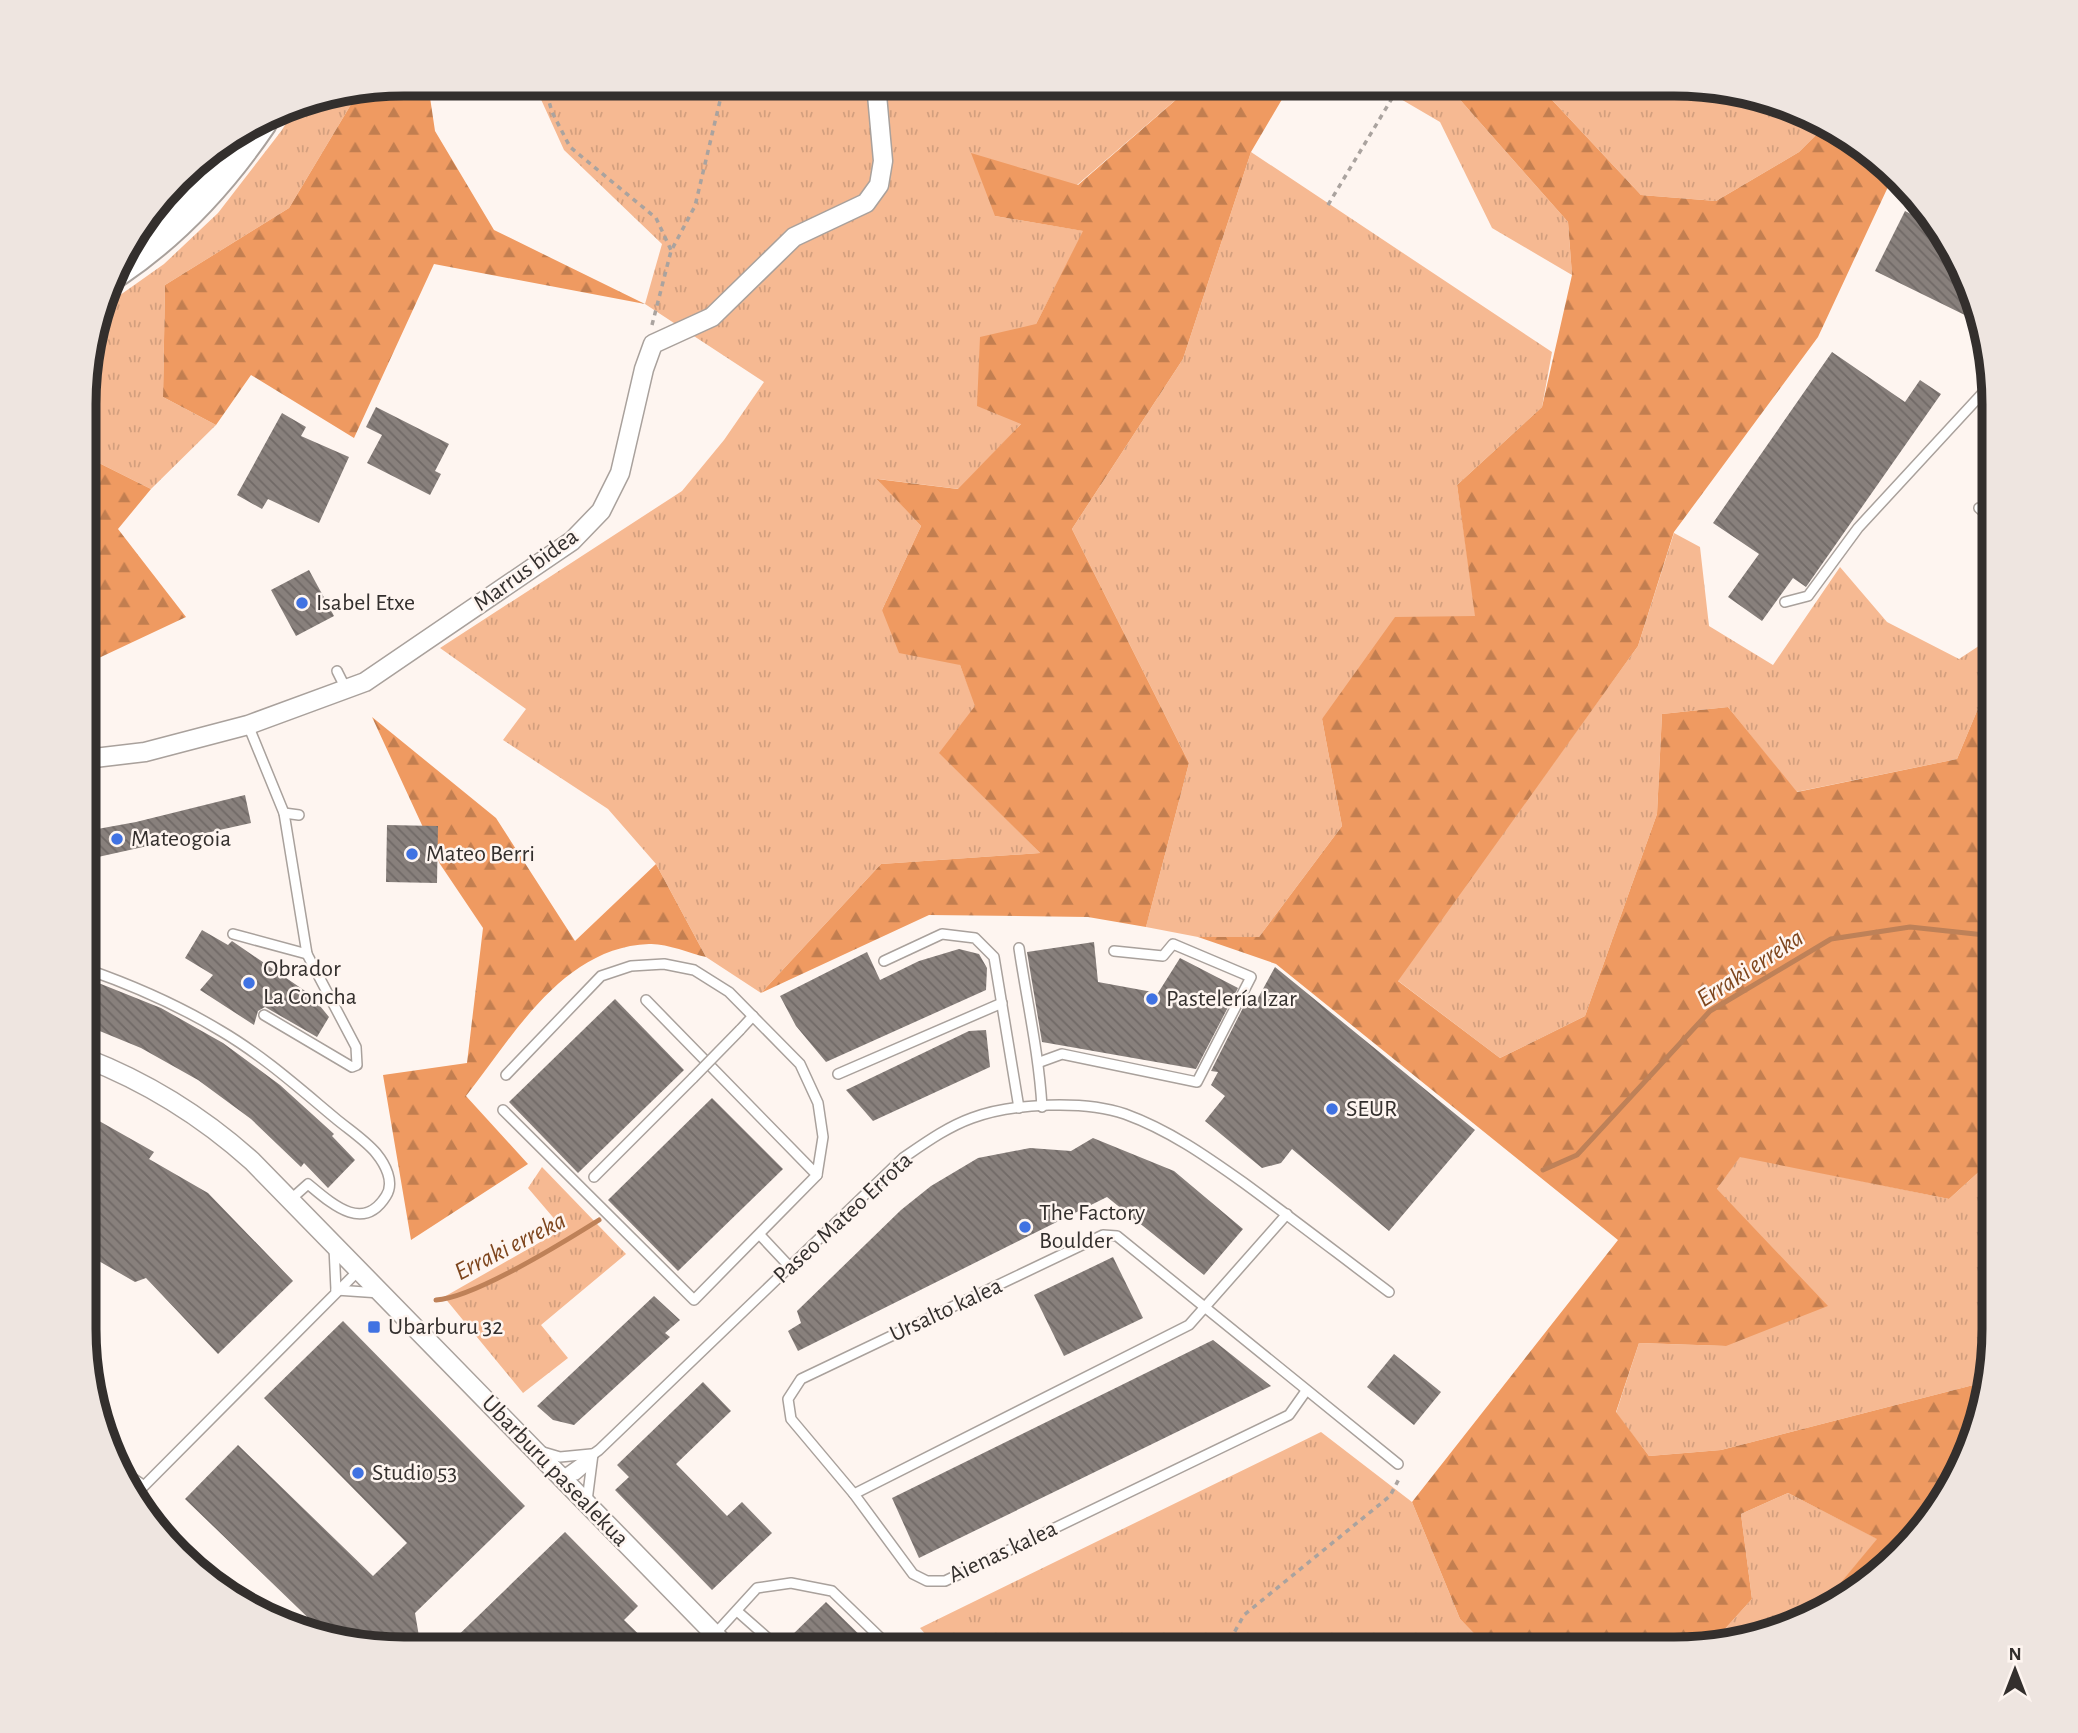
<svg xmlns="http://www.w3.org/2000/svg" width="2078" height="1733" font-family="'Alegreya Sans',sans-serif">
<defs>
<pattern id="grass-tufts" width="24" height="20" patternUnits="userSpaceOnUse" patternTransform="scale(1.75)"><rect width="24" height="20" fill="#f6b992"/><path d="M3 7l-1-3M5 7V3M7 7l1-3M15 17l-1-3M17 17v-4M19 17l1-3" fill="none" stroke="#d39f7e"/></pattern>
<pattern id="forest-firs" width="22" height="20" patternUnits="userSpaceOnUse" patternTransform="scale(1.75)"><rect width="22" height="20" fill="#ef9a61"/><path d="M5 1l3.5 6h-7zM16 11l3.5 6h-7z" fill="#c27e50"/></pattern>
<pattern id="building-back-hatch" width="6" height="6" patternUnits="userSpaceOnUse" patternTransform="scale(1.75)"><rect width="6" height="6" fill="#88807c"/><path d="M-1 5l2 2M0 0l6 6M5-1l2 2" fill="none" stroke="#706966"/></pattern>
</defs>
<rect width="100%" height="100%" fill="#fef5f0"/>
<g fill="url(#grass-tufts)">
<polygon points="534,84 1194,84 1077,185 995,216 1084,231 1036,324 1021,424 959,489 878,479 921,526 882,610 960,665 976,706 940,753 1040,853 881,864 761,993 706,957 656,864 608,809 503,740 526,709 440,648 682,491 724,440 764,382 645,304 662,244 564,150"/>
<polygon points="1407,85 1447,85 1568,222 1572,275 1492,228 1440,122 1399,98"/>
<polygon points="1538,85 1688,85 1741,101 1743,96 1797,109 1824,127 1799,152 1716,201 1641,195"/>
<polygon points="359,91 289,208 165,285 163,397 216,425 151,489 87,457 87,362 106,305 164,264 218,213 282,130 299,102"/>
<polygon points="1251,152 1552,352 1542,407 1457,485 1476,616 1322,719 1342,826 1259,937 1198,937 1146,927 1189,763 1072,529 1183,359"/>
<polygon points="1674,533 1700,547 1709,626 1773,665 1840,567 1887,622 1959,659 1994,636 1994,670 1957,759 1796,792 1728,707 1662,714 1657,814 1585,1016 1500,1058 1397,980 1638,646"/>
<polygon points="1740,1156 1949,1199 1993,1159 1993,1350 1985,1382 1721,1450 1649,1456 1616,1413 1639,1343 1726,1346 1717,1189"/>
<polygon points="542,1167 626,1254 541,1325 568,1358 523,1393 444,1297 563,1229 528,1188"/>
<polygon points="1321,1432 1412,1502 1460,1619 1489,1649 938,1649 920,1628"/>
<polygon points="1788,1493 1878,1539 1818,1610 1797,1624 1714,1641 1752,1599 1741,1514"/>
</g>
<g fill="url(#forest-firs)">
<polygon points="404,84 428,84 435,131 494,230 645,304 434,264 354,438 251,375 216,425 163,397 165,285 289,208 359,91"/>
<polygon points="1194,84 1291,84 1251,152 1183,359 1072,529 1189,763 1146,927 1088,917 929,915 761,993 881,864 1040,853 939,753 975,706 960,665 899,653 882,610 921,526 877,479 958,489 1021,424 977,406 980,337 1036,324 1083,231 995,216 971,153 1078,185"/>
<polygon points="1447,85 1538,85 1641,195 1716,201 1799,152 1824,127 1894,174 1818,337 1674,532 1638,646 1398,981 1500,1058 1585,1016 1657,814 1662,714 1728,707 1797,792 1957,759 1994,670 1993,1159 1949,1199 1740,1157 1717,1189 1828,1306 1726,1346 1639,1343 1616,1412 1649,1456 1721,1450 1985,1382 1961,1470 1900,1555 1818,1610 1877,1539 1788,1493 1741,1514 1752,1599 1714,1641 1674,1649 1489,1649 1460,1619 1412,1502 1618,1240 1276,964 1198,937 1259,937 1342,826 1322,719 1395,617 1475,616 1457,485 1542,407 1572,275 1568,222"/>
<polygon points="87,457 151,489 118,529 186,617 86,664"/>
<path d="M372 717 496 818 575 941 656 864 706 957C689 953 666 943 649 944 563 947 513 1036 466 1096L528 1164 411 1240 383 1075 467 1063 483 928 440 864Z"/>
</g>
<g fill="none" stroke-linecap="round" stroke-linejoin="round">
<g stroke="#be8158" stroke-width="5">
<polyline points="1543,1170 1577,1155 1710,1011 1831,939 1910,927 1994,936"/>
<path d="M436 1300C473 1298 564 1242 599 1220"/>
</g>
</g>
<g fill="url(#building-back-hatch)">
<polygon points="1920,207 1969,281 1977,321 1875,271 1905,211 1915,216"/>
<polygon points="1832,352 1905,402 1920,380 1941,394 1806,587 1793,578 1762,621 1728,597 1759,554 1713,523"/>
<polygon points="376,407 449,444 435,471 441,474 430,495 367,463 382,435 366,427"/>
<polygon points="282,413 306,427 301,436 349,457 319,523 268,499 262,509 237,495"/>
<polygon points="309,570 334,616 296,636 271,590"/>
<polygon points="245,795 251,823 98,857 92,830 136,822"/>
<polygon points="387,825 438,826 437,883 386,882"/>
<polygon points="202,930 228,945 232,941 311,995 329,1017 317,1037 265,1007 258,1011 254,1025 200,990 213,975 185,958"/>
<polygon points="1094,942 1098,982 1158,993 1180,958 1238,988 1196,1069 1042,1042 1027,952"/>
<polygon points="959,949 979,954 987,968 986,990 826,1062 796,1026 780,996 867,952 880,980 919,961"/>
<polygon points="1275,967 1475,1130 1389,1231 1292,1149 1281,1163 1262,1168 1205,1121 1225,1096 1211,1085 1218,1072 1211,1071 1250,994 1258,998"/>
<polygon points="86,978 161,1008 223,1043 280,1085 334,1134 332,1136 355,1160 328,1188 304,1163 301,1167 251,1119 198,1080 141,1048 85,1025"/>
<polygon points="615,999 684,1070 578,1173 509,1102"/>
<polygon points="986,1030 990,1067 873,1121 846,1090 969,1031"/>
<polygon points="712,1098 783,1169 678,1271 608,1200"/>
<polygon points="85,1113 154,1152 149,1159 208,1193 293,1281 218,1354 146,1278 135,1282 85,1253"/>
<polygon points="1093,1138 1174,1171 1243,1229 1204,1275 1107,1197 798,1351 788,1331 801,1323 797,1311 901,1210 931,1186 978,1158 1030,1148 1071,1151"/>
<polygon points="1113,1257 1143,1318 1064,1356 1034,1295"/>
<polygon points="654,1296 680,1320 665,1333 670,1337 574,1425 553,1420 537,1406"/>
<polygon points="343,1321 525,1506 415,1613 421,1648 384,1648 326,1635 185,1499 238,1445 373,1576 407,1543 264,1398"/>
<polygon points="1213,1340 1271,1386 919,1558 892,1498"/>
<polygon points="1394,1354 1441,1392 1414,1425 1367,1387"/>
<polygon points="703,1382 731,1411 676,1464 727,1516 742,1502 772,1533 712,1590 615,1490 629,1477 617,1465"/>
<polygon points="565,1532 638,1606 624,1620 653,1648 445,1648"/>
<polygon points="826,1602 874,1649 796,1649 787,1640"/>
</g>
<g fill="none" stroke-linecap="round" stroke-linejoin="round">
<g stroke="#a9a19c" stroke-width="12">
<g id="service">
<polyline points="1979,508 1994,521"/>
<polyline points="1785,602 1808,596 1858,528 1990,385"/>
<polyline points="337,671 346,689"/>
<polyline points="248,725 284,813 307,954 356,1047 357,1065 352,1067 264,1015"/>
<polyline points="284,813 299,815"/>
<polyline points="233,934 307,954"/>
<path d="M1019 948C1027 1002 1039 1054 1042 1107"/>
<polyline points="884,961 942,934 975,938 994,957 1019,1108"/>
<path d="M86 969C132 985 178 1005 221 1031 262 1055 299 1088 335 1118 348 1129 365 1140 376 1153 385 1164 395 1182 386 1196 363 1233 332 1204 308 1184L290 1200"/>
<polyline points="740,1030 753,1016"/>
<polyline points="1040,1062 1062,1054 1197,1082 1251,977 1173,944 1163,956 1114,951"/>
<polyline points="838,1074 1002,1003"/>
<polyline points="506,1075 601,976 631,966 664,964 694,970 729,992 800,1064 818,1103 823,1137 817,1175"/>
<polyline points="503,1110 694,1300 817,1175 646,1000"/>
<polyline points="594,1177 693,1078"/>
<polyline points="1287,1214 1189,1325 854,1494 913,1574 927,1581 945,1581 1289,1415 1306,1391"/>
<polyline points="760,1235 790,1267"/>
<polyline points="334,1247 336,1290"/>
<polyline points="336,1290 380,1293"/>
<polyline points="543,1452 560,1457 591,1454"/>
<polyline points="116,1467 143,1485"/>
<polyline points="563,1476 576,1475 590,1463"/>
<path d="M561 1477 599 1450 903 1158C925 1143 947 1127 972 1118 1012 1103 1085 1100 1125 1114 1169 1130 1206 1156 1244 1183 1293 1219 1341 1256 1389 1292"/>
<polyline points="854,1494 791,1419 788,1399 801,1379 1103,1235 1117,1236 1398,1464"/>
<polyline points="135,1495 359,1270"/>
<polyline points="587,1501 593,1454"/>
<polyline points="737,1611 780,1649"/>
<polyline points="715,1634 757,1588 791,1583 832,1591 892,1649"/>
</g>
</g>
<g stroke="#a9a19c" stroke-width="21">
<g id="minor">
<polyline points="86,759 145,752 248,725 365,682 572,541 601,511 620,473 644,369 653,344 712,317 794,237 866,203 879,185 883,161 876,84"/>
<path d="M85 1058C147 1082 203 1117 252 1161L729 1649"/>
</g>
</g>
<g stroke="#a9a19c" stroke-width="32">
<g id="primary">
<polyline points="151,215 209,154"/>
<path d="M117 272C176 232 222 182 262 123"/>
</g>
</g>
<g stroke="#aaa39f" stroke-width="3.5" stroke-dasharray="5 5" stroke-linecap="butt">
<polyline points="544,84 552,112 570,147 656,218 671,250"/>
<polyline points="1328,205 1400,85"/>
<polyline points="652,325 671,251 695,206 724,84"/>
<polyline points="1225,1649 1244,1615 1390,1496 1400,1477"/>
</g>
<use href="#service" stroke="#fff" stroke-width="9"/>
<use href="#minor" stroke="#fff" stroke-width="18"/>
<use href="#primary" stroke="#fff" stroke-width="28"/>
<g stroke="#a9a19c" stroke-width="12" stroke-linecap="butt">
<polyline id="service-bridge" points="693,1078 740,1030"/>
</g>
<use href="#service-bridge" stroke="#fff" stroke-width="9"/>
</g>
<g fill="#4072e2" stroke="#fef5f0" stroke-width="2.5">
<circle cx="302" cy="603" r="7"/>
<circle cx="117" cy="839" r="7"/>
<circle cx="412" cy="854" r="7"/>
<circle cx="249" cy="983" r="7"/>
<circle cx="1152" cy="999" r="7"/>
<circle cx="1332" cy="1109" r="7"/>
<circle cx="1025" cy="1227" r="7"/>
<rect x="367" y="1320" width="14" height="14" rx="3.5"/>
<circle cx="358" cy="1473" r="7"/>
</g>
<g text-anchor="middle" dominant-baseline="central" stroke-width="5" stroke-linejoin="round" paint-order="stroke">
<g font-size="24" fill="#332f2d" stroke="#fef5f0">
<text transform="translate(526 570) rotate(-36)">Marrus bidea</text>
<text transform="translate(843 1218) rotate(-43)">Paseo Mateo Errota</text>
<text transform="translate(946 1310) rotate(-25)">Ursalto kalea</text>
<text transform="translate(555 1471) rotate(46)">Ubarburu pasealekua</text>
<text transform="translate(1003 1552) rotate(-25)">Aienas kalea</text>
</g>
<g font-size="24" fill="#332f2d" stroke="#fef5f0" text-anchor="start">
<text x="316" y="603">Isabel Etxe</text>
<text x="131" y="839">Mateogoia</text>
<text x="426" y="854">Mateo Berri</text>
<text x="263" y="969">Obrador<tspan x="263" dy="28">La Concha</tspan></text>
<text x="1166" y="999">Pastelería Izar</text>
<text x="1346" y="1109">SEUR</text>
<text x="1039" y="1213">The Factory<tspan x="1039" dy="28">Boulder</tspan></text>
<text x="388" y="1327">Ubarburu 32</text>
<text x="372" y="1473">Studio 53</text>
</g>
<g font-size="26" font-style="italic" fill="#7e461e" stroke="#fef5f0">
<text transform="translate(1750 968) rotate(-33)">Erraki erreka</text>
<text transform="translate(510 1246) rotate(-27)">Erraki erreka</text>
</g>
</g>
<path d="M0 0H2078V1733H0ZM404 96H1674A308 308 0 0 1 1982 404V1329A308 308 0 0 1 1674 1637H404A308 308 0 0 1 96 1329V404A308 308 0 0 1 404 96Z" fill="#eee5e0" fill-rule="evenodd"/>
<path fill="none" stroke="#332f2d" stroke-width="9" d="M404 96H1674A308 308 0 0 1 1982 404V1329A308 308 0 0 1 1674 1637H404A308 308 0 0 1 96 1329V404A308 308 0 0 1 404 96Z"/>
<g transform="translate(2015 1670)" stroke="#fef5f0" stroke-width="5" paint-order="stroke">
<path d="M0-5L12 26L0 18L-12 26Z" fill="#332f2d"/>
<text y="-10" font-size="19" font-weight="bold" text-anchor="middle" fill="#332f2d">N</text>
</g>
</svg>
